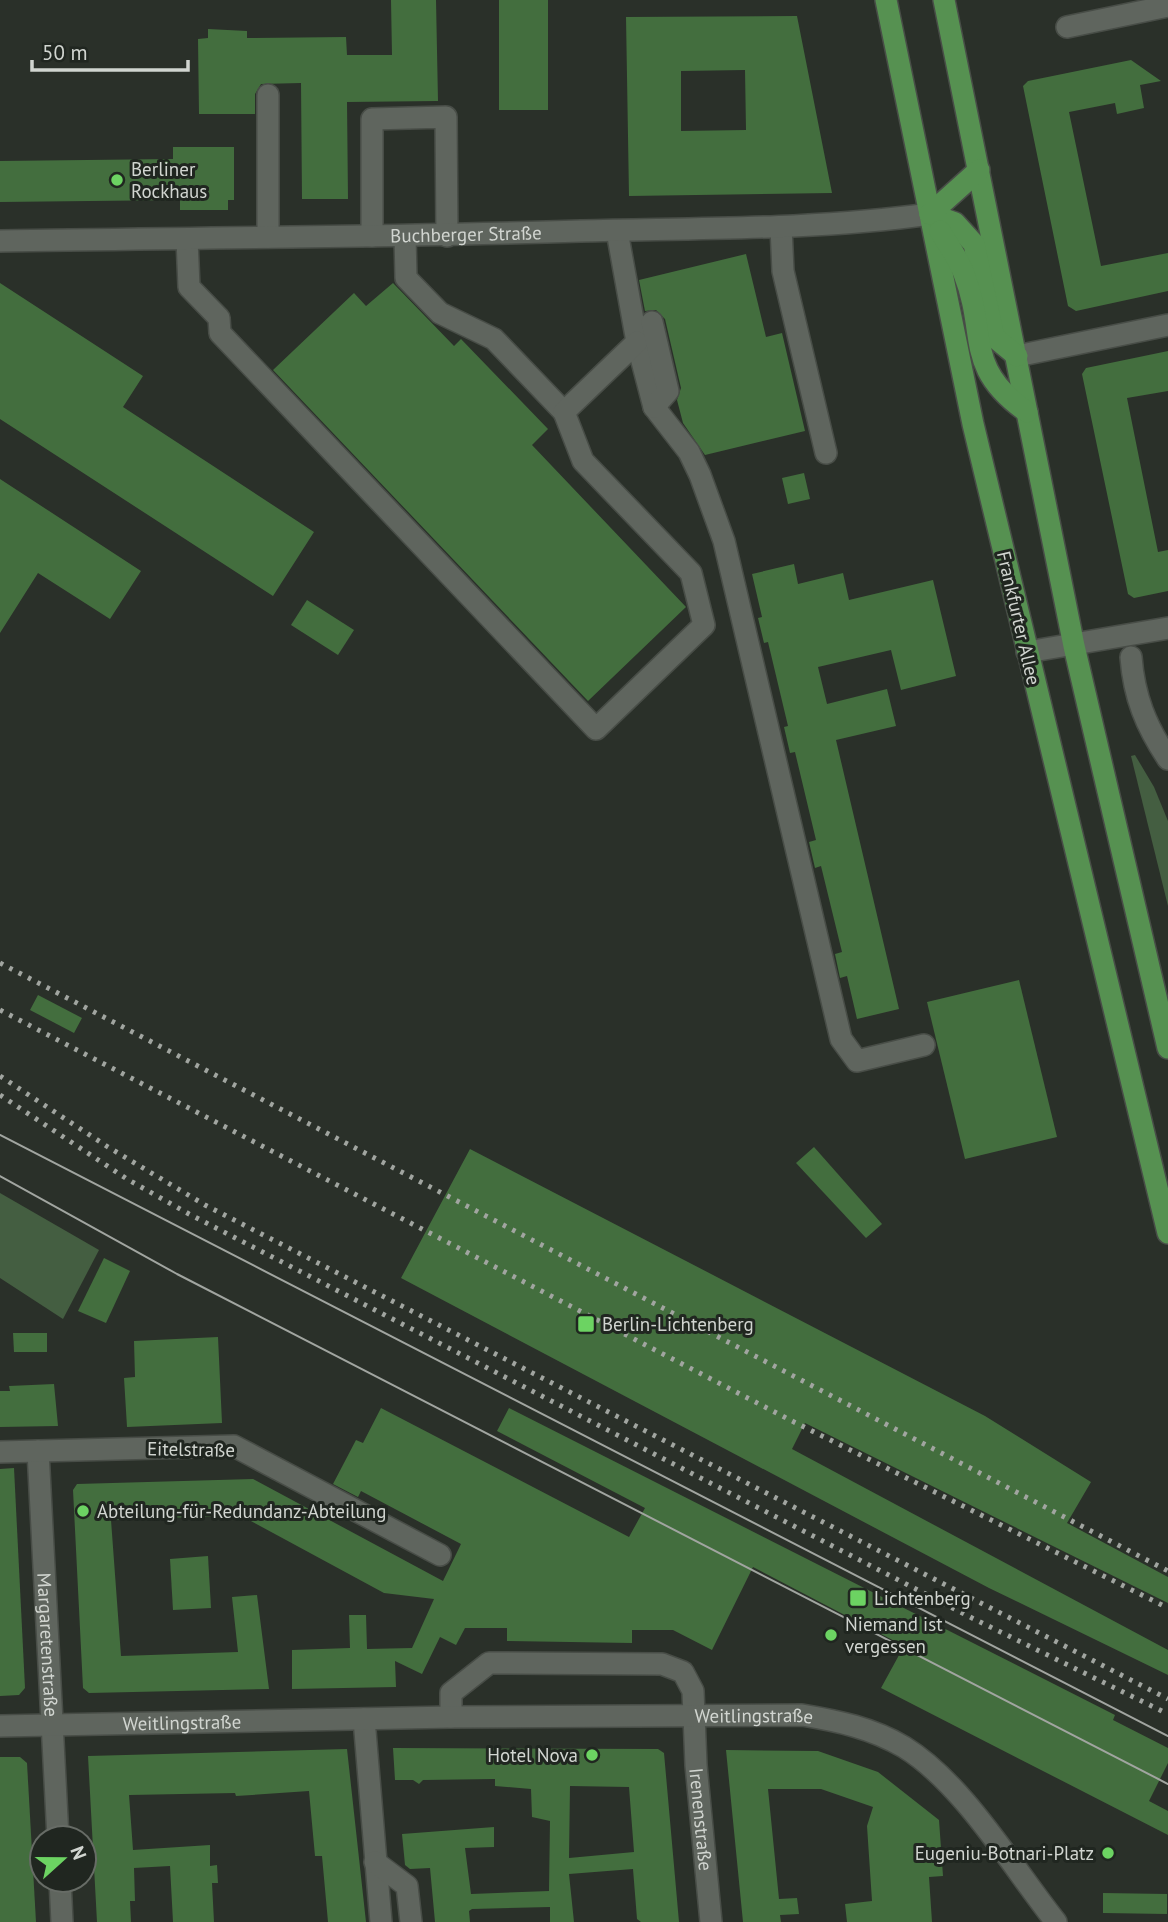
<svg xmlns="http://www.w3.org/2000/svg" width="1168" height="1922" font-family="'PT Sans',sans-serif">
<rect width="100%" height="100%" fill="#2a3029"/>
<g fill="#445e41">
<polygon points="1135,755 1154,787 1168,821 1168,906 1131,756"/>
<polygon points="0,1193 99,1250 63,1319 0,1278"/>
</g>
<g fill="#436e3e" fill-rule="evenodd">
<polygon points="391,0 436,0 438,101 347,102 348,199 302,199 301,83 261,84 255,94 255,114 199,114 198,39 208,38 208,29 247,31 247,38 346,37 347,55 392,55"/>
<rect x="499" y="0" width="49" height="110"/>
<path d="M797 16 832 193 629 196 626 17ZM745 70 746 130 681 131V71Z"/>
<polygon points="1131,60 1161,81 1140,85 1144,108 1117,114 1115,103 1069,112 1101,266 1168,253 1168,291 1076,311 1068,306 1023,86 1028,81"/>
<polygon points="173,147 234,147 234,200 228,200 228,210 180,210 180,200 0,202 0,161 173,159"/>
<polygon points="746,254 766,337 782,333 805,431 705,455 683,423 677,400 681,388 665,319 656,310 645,311 639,280"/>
<polygon points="0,283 143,376 123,407 314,532 273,596 0,419"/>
<polygon points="393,283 454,346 461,339 548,429 532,445 686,607 588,701 273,370 354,293 366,306"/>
<polygon points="1168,351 1168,391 1127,398 1158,552 1168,550 1168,591 1134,598 1128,594 1082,374 1086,368"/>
<polygon points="804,473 810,499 788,504 782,478"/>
<polygon points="0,479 141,571 110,619 38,573 0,633"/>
<polygon points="794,564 798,584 843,573 849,600 933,580 956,676 901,690 891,650 818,667 827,704 887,689 896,726 836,740 899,1009 857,1019 847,976 840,978 835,954 842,952 821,866 815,868 809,842 816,840 795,752 790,753 784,727 788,726 768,642 764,643 758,618 762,617 752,574"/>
<polygon points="307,600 354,630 338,655 291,625"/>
<polygon points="1019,980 1057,1137 965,1159 927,1002"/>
<polygon points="38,995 82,1018 74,1033 30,1010"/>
<polygon points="814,1147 882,1224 866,1238 796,1163"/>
<polygon points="470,1149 985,1416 1091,1482 1067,1523 1168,1577 1168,1603 805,1423 792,1449 1168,1650 1168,1675 989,1588 401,1278"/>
<polygon points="104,1258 130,1271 106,1323 78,1311"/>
<polygon points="13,1333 47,1333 47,1352 14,1352"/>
<polygon points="218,1337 222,1423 127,1427 124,1378 135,1377 134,1341"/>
<polygon points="54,1384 58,1426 0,1427 0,1391 10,1391 9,1386"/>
<polygon points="381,1408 629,1537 645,1508 497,1431 509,1408 1115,1715 1113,1720 1168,1748 1168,1763 1149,1801 1168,1811 1168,1835 881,1688 904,1646 753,1567 712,1650 673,1630 632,1630 632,1643 507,1641 507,1628 465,1628 456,1645 440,1637 422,1674 395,1661 396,1687 292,1689 292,1650 350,1648 349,1615 366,1615 367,1649 412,1648 434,1599 384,1593 249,1520 249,1515 111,1520 121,1656 238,1652 232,1597 257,1595 269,1689 89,1693 83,1688 73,1490 77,1484 253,1479 443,1581 461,1544 361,1491 358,1497 333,1484 356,1440 363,1443"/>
<polygon points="14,1468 25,1688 19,1695 0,1696 0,1469"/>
<polygon points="208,1556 211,1608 173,1610 170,1559"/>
<path d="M393 1748 658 1749 664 1753 679 1922H641L637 1919 633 1869 569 1874 574 1922H550V1907L472 1909 469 1911 470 1922H435L430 1868 410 1869 405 1865 402 1834 494 1827V1847L465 1848 471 1894 549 1891 550 1821 532 1817 531 1789 495 1786V1779L423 1780 419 1784 413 1780H395ZM570 1786 629 1787 634 1852 569 1858Z"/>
<polygon points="347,1749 366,1922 328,1922 322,1856 315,1856 309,1791 236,1796 235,1793 129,1795 133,1850 210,1845 210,1866 217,1865 218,1883 212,1883 214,1922 173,1922 170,1866 134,1868 135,1901 130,1901 131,1922 97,1922 88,1756"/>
<polygon points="726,1750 818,1751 878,1772 939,1820 943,1876 929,1877 932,1922 847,1922 845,1904 872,1901 867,1826 873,1807 821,1789 768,1789 779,1899 797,1898 799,1914 780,1915 781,1922 743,1922"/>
<polygon points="0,1757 20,1757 27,1763 36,1922 0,1922"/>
<polygon points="1103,1893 1167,1894 1167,1914 1103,1913"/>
</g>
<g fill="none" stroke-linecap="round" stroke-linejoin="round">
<g stroke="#484d47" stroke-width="24">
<g id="minor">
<polyline points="1067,27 1168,6"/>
<polyline points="781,227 783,271 826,453"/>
<polyline points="617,231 637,342 654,407 689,452 700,475 724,541 841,1039 857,1061 924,1045"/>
<polyline points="372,236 372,119 446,117 447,236"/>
<polyline points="405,236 406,278 440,313 494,339 564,412"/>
<polyline points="268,237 268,95"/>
<polyline points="187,239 189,287 219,318 220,333 596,729 704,625 691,573 583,461 564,412 637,342"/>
<path id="s1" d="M0 241C194 238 388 237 581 231 698 228 814 230 930 214"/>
<polyline points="652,322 668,391 654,407"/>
<polyline points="1017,356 1168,325"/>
<polyline points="1027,652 1168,628"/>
<path d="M1131 657C1134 697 1146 726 1168 759"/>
<path id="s2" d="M38 1451 58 1838"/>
<polyline points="0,1452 234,1446 440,1555"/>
<path id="s3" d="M451 1717V1693L489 1663 662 1664 683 1672 693 1691 696 1765 711 1922"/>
<polyline points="364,1719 381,1922"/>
<path id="s4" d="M0 1726 451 1717 802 1715C838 1721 872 1728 904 1747 963 1783 1013 1868 1056 1922"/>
<polyline points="375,1862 407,1886 411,1922"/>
<polyline points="60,1880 62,1922"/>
</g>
</g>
<g stroke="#484d47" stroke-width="24">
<g id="major">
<polyline points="886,0 973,424 1168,1233"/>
<polyline points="944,0 1074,646 1168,1048"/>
<polyline points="930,214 955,223 974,244 994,337 1017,356"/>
<polyline points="930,214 979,170"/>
<path d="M940 231C948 245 959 259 964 274 988 335 963 367 1027 412"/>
</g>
</g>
<use href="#minor" stroke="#5f655e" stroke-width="21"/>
<use href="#major" stroke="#569151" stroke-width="21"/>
<g stroke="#a1a5a0" stroke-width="2">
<polyline points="0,1135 1168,1736"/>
<polyline points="0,1176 177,1274 1168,1784"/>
</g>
<g stroke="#a1a5a0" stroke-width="5" stroke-dasharray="3.5 7" stroke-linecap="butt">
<polyline points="0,963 1168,1571"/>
<polyline points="0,1010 792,1421 1168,1608"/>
<polyline points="0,1076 108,1147 205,1205 1168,1699"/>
<polyline points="0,1095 127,1179 189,1214 972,1618 1168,1714"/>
</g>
</g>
<g fill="#6cd362" stroke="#202620" stroke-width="2.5">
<circle cx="117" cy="180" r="7"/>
<rect x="577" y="1315" width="18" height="18" rx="3.5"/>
<circle cx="83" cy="1511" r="7"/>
<rect x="849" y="1589" width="18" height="18" rx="3.5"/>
<circle cx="831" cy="1635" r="7"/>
<circle cx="592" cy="1755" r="7"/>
<circle cx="1108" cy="1853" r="7"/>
</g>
<g text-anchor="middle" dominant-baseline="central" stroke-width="6" stroke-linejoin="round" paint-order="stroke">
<g font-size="19" fill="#d1d5d0" stroke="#202620" text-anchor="start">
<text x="131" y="169">Berliner<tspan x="131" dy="22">Rockhaus</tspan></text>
<text x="602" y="1324">Berlin-Lichtenberg</text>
<text x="97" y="1511">Abteilung-für-Redundanz-Abteilung</text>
<text x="874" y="1598">Lichtenberg</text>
<text x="845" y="1624">Niemand ist<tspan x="845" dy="22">vergessen</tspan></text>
<text x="578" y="1755" text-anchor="end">Hotel Nova</text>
<text x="1094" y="1853" text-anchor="end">Eugeniu-Botnari-Platz</text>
</g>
<g font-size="19" fill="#d1d5d0" stroke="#202620">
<text stroke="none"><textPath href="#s1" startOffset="466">Buchberger Straße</textPath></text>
<text transform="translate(1019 618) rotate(77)">Frankfurter Allee</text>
<text transform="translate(191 1449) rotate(1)">Eitelstraße</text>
<text stroke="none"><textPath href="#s2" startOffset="194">Margaretenstraße</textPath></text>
<text stroke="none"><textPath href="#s4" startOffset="754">Weitlingstraße</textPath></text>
<text stroke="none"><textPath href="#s4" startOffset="182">Weitlingstraße</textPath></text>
<text stroke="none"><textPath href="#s3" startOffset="418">Irenenstraße</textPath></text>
</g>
</g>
<g transform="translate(63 1859) rotate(69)"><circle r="33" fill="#202620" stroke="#676c66" stroke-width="2"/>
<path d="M0-5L12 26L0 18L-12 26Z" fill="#6cd362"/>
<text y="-10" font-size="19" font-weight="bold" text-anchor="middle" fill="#d1d5d0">N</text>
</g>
<path d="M32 60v10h156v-10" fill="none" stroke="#d1d5d0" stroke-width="3.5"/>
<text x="42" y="60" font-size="21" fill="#d1d5d0" stroke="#202620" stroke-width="5" paint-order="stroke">50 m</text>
</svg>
